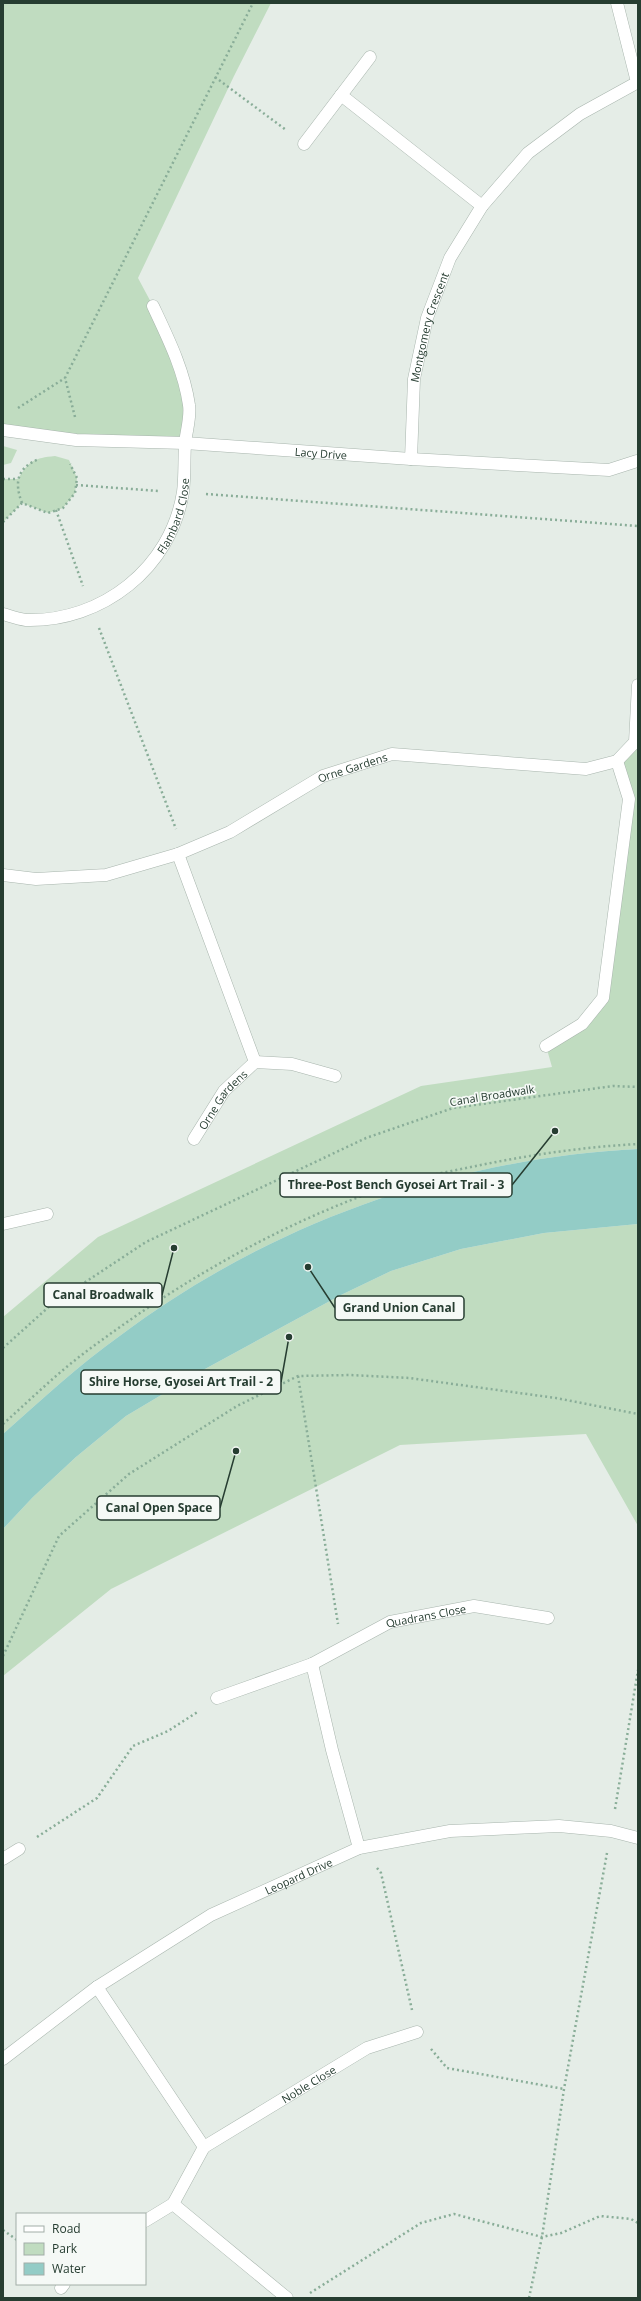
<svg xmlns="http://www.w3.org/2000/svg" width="641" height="2301" font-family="'Open Sans',sans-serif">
<rect width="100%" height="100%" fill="#e5ede7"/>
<g fill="#c0dcc0">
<polygon points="3,3 271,3 234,76 138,278 153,306 189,406 185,443 3,430"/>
<polygon points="3,446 17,450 11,463 3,465"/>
<path d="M55 456 69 460 77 478 75 493 63 508 48 513 22 503 3 522V479H18C29 461 34 458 55 456Z"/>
<path d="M638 685V1149C453 1158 269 1224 121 1335 79 1365 41 1400 3 1434V1317L98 1237 421 1086 552 1067 546 1046 582 1024 603 998 629 799 617 761 635 742Z"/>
<polygon points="638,1224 638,1526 586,1434 400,1445 111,1589 3,1676 3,1529 33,1497 76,1457 126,1416 205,1369 341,1295 391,1271 461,1249 544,1233"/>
</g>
<path fill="#93ccc6" d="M638 1149V1224L544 1233 461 1249 391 1271 341 1295 205 1369 126 1416 76 1457 33 1497 3 1529V1434C41 1400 79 1365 121 1335 269 1224 453 1158 638 1149Z"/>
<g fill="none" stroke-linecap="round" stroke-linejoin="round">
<g stroke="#a8b5ad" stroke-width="13">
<g id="minor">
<polyline points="617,3 637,82"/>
<polyline points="341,95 482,206"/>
<polyline points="304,144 370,57"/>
<path id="s1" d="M3 430 76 440 185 443 411 459 609 470 637 461"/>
<path id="s2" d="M411 459 414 379 427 318 450 258 482 206 528 153 580 114 638 82"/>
<path id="s3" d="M3 614C10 616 19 619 26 620 102 622 171 568 183 492 185 477 184 460 185 444 186 432 191 417 189 405 184 370 168 338 153 306"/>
<polyline points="178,854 255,1062"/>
<path id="s4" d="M3 875 36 879 106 875 178 854 230 832 323 776 392 754 586 769 617 761 635 742 638 685"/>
<polyline points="546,1046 582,1024 603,998 629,799 617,761"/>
<path id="s5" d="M194 1139 224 1091 255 1062 292 1064 335 1076"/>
<polyline points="3,1224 47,1214"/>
<path id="s6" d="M312 1664 390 1622 474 1606 548 1618"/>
<polyline points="217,1698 312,1664 332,1750 359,1848"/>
<polyline points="3,1859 19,1849"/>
<polyline points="97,1987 204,2147 173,2204"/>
<path id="s7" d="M3 2059 97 1987 211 1915 359 1848 450 1831 559 1826 611 1831 638 1838"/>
<path id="s8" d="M204 2147 367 2048 417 2032"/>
<polyline points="145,2221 173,2204 287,2298"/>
<polyline points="61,2288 64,2284"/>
</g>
</g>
<g stroke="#89ad98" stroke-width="2.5" stroke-dasharray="2 3" stroke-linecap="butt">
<polyline points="215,77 286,130"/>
<polyline points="18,408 65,378"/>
<polyline points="75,417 65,378 253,3"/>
<polyline points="3,479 18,479"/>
<polyline points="76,485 159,491"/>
<polyline points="206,494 638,526"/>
<path d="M22 503C14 482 17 468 39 459"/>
<polyline points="56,510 83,586"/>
<polyline points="3,522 22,503 48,513 63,508 75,493 77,478 70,464"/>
<polyline points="99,628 176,829"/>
<polyline points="3,1348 52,1304 146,1242 366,1138 453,1108 613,1086 638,1087"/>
<polyline points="298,1376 338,1624"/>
<path d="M3 1424C29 1401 55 1375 83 1354 173 1286 270 1229 375 1191 408 1179 442 1173 476 1166 529 1155 583 1147 638 1144"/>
<polyline points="3,1656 59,1536 129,1474 237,1406 298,1376 350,1375 409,1378 556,1398 638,1414"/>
<polyline points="615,1809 638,1670"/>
<polyline points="37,1837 97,1798 133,1746 168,1731 199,1711"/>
<polyline points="377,1868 381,1873 412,2010"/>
<polyline points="431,2049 447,2068 564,2089"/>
<polyline points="3,2230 17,2240"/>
<polyline points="310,2293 421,2223 454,2214 542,2237 561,2233 600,2216 631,2219 638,2223"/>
<polyline points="529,2298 542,2237 564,2089 607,1853"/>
</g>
<use href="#minor" stroke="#fff" stroke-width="12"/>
</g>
<g text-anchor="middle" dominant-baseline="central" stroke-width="3.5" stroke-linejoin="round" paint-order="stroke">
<g font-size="11" fill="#263d31" stroke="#f5f9f6">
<text stroke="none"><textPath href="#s2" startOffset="134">Montgomery Crescent</textPath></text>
<text stroke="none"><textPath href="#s1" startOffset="319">Lacy Drive</textPath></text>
<text stroke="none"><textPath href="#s3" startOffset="219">Flambard Close</textPath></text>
<text stroke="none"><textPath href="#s4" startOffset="374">Orne Gardens</textPath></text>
<text transform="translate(492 1095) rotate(-9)">Canal Broadwalk</text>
<text stroke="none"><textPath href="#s5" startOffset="49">Orne Gardens</textPath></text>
<text stroke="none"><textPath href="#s6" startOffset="125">Quadrans Close</textPath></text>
<text stroke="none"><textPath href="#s7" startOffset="349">Leopard Drive</textPath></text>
<text stroke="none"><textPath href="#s8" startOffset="122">Noble Close</textPath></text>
</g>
</g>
<path fill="none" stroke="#263d31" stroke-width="1.5" d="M555 1131L512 1185M174 1248L162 1295M308 1267L335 1308M289 1337L281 1382M236 1451L220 1508"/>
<g fill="#263d31" stroke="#f5f9f6" stroke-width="1.5">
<circle cx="555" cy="1131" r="4"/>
<circle cx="174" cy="1248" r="4"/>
<circle cx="308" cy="1267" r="4"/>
<circle cx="289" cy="1337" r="4"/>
<circle cx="236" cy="1451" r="4"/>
</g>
<g fill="#f5f9f6" stroke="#263d31" stroke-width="1.5">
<rect x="280" y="1173" width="232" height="24" rx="4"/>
<rect x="44" y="1283" width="118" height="24" rx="4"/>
<rect x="335" y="1296" width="129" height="24" rx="4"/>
<rect x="81" y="1370" width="200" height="24" rx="4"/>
<rect x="97" y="1496" width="123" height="24" rx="4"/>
</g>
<g font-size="12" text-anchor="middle" font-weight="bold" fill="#263d31">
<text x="396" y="1189">Three-Post Bench Gyosei Art Trail - 3</text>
<text x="103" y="1299">Canal Broadwalk</text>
<text x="399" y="1312">Grand Union Canal</text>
<text x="181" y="1386">Shire Horse, Gyosei Art Trail - 2</text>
<text x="159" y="1512">Canal Open Space</text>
</g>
<rect width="641" height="2301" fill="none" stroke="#263d31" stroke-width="8"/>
<rect x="16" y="2213" width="130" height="72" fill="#f5f9f6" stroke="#a2aea7"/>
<rect x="24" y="2226" width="20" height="6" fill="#ffffff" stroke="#a2aea7"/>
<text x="52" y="2233" font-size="12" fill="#263d31">Road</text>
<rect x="24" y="2243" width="20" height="12" fill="#c0dcc0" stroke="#a2aea7"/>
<text x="52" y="2253" font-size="12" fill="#263d31">Park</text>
<rect x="24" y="2263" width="20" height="12" fill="#93ccc6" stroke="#a2aea7"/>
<text x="52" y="2273" font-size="12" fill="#263d31">Water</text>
</svg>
